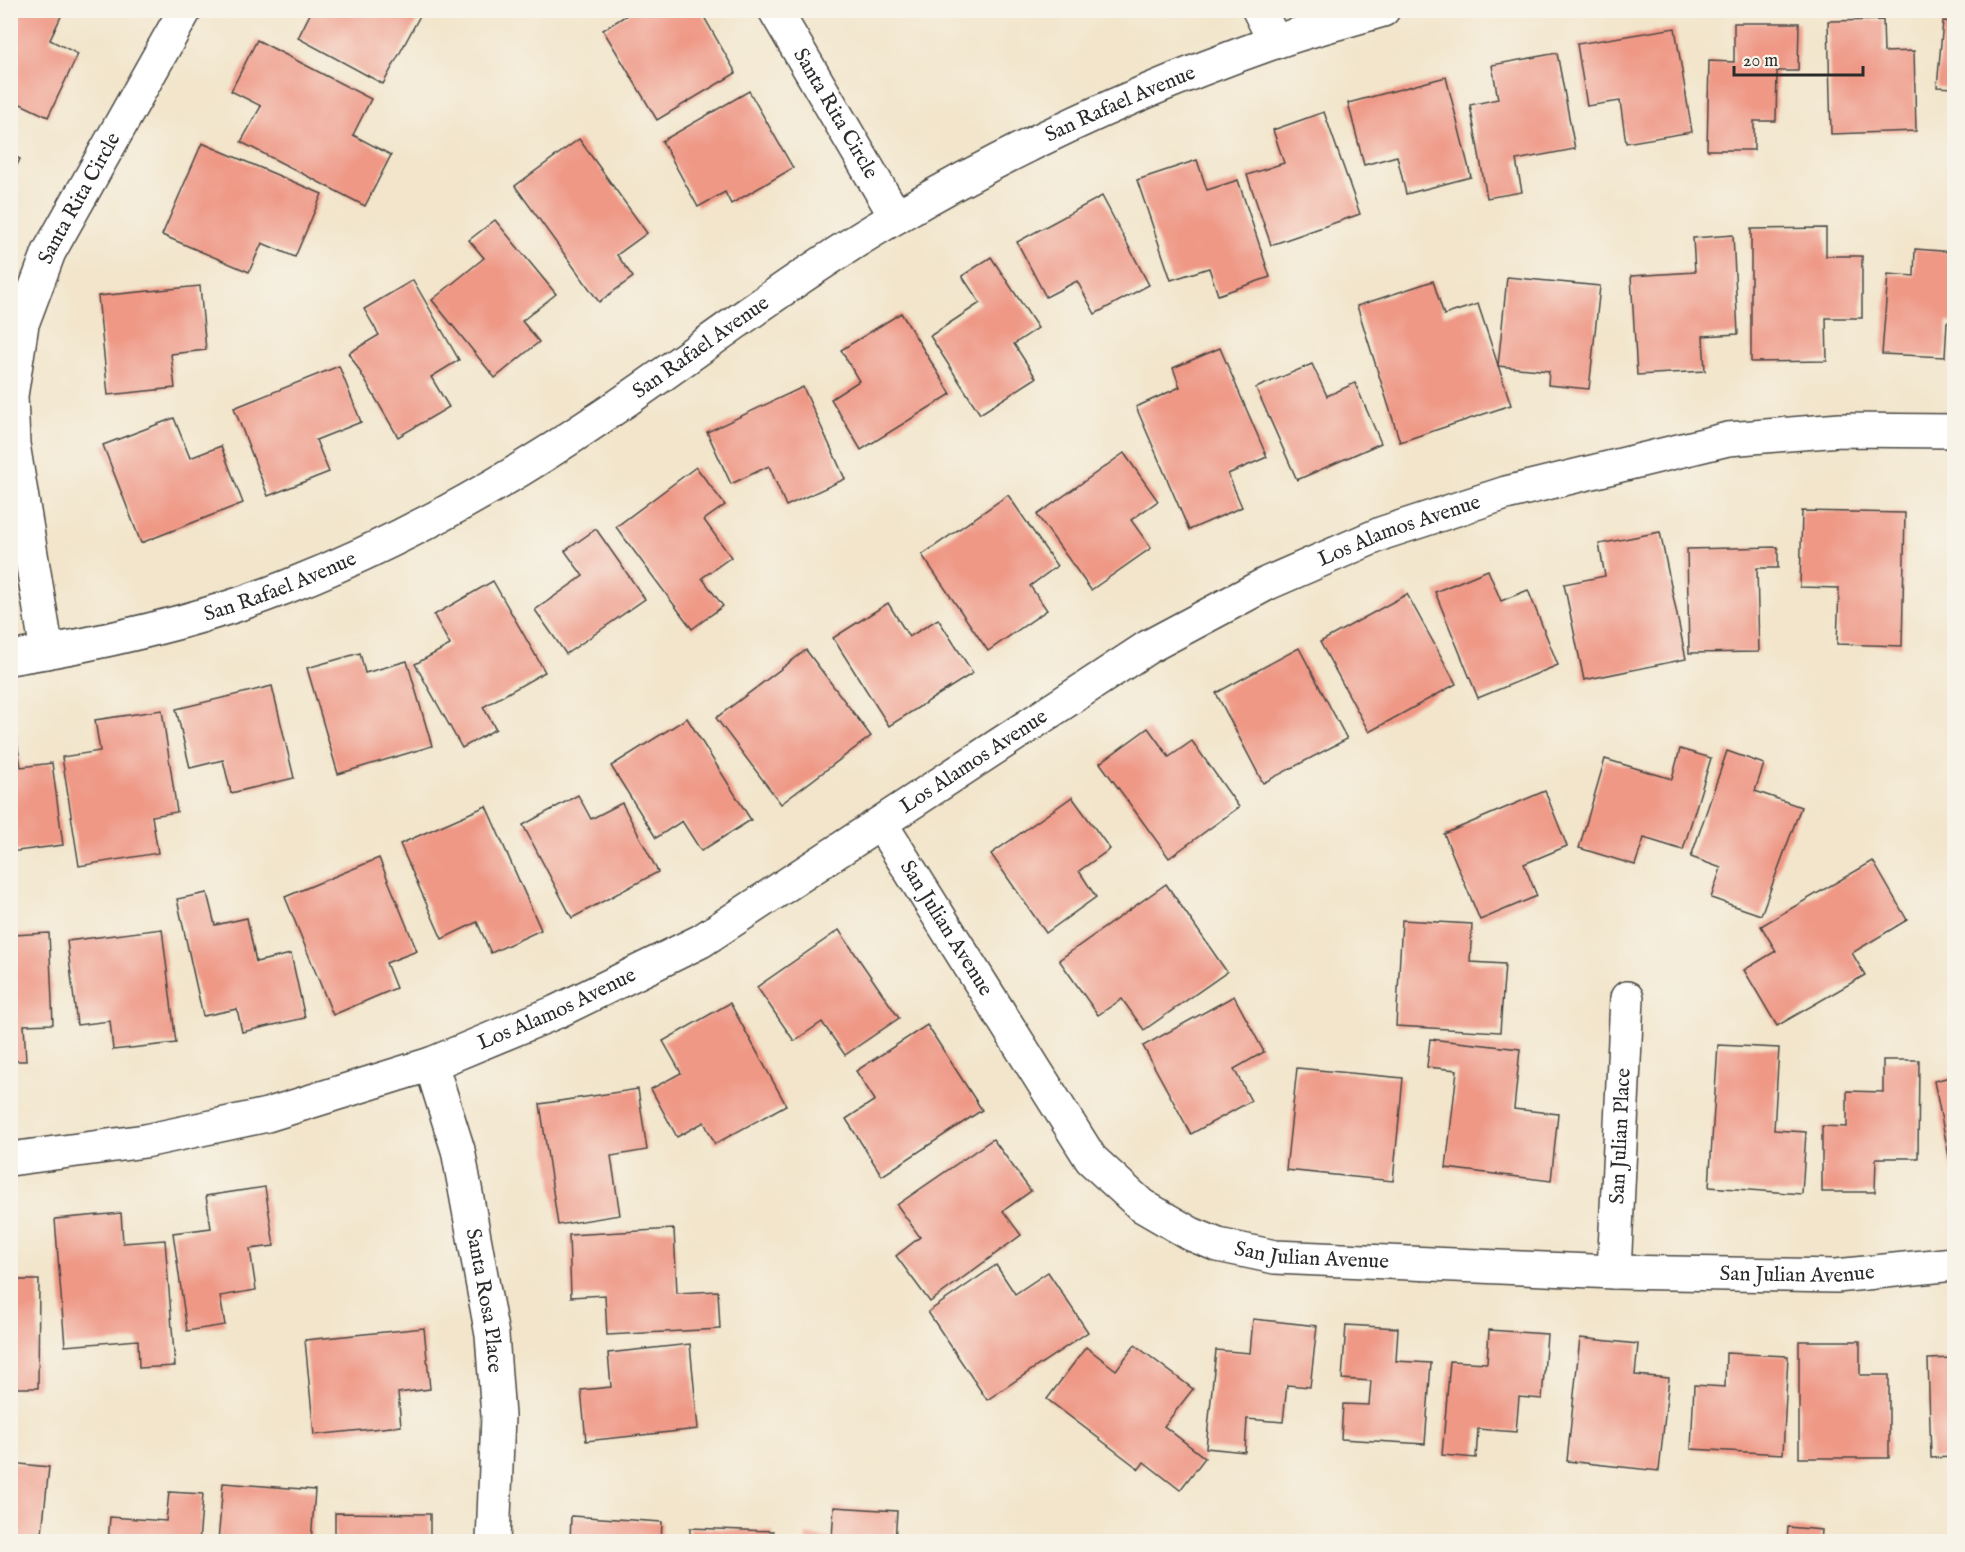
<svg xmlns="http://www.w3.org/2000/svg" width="1965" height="1552" font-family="'IM FELL English',serif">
<rect width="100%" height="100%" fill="#f7f3e8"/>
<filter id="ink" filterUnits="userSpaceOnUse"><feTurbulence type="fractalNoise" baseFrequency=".0167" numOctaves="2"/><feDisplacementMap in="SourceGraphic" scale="12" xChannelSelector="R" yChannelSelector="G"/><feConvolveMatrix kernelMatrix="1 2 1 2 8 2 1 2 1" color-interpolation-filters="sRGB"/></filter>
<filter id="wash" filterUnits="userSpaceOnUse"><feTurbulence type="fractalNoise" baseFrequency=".008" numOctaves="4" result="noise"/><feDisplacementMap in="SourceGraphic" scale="24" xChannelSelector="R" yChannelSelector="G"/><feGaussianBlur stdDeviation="1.35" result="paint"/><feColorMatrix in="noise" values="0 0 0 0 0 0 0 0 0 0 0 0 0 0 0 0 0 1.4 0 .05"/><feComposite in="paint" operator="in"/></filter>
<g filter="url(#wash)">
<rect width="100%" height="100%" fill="#f2e5cb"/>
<g id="blocks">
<g fill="#ef9886">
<polygon points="10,10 64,10 50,40 78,54 48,117 10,99"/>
<polygon points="312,10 423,10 383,84 298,38"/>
<polygon points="629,10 700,10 736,73 657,120 603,30 630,13"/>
<polygon points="1883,20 1884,52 1914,51 1916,131 1831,134 1828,21"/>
<polygon points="1943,21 1954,22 1954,88 1937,87"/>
<polygon points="1734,23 1799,23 1798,71 1777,71 1776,121 1754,121 1754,150 1707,150 1709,61 1734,62"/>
<polygon points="1675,28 1692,132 1626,143 1620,101 1587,106 1577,44"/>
<polygon points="257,40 371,99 353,135 391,155 365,206 241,142 261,106 231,91"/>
<polygon points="1557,53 1575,149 1516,160 1522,192 1487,198 1470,105 1498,99 1492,65"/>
<polygon points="1446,77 1471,177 1406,194 1397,156 1364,165 1348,103"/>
<polygon points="749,91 793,168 731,204 725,192 698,207 662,141"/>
<polygon points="1324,112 1360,214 1271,245 1247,175 1284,163 1273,130"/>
<polygon points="579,139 647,233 617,255 633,277 599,302 515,186"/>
<polygon points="202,143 322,194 295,257 262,243 249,272 162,235"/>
<polygon points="10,154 20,159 10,179"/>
<polygon points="1197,160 1207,190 1238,180 1270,277 1218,295 1209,268 1171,280 1137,180"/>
<polygon points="1102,196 1149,285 1095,314 1077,281 1046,297 1017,242"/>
<polygon points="495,220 556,294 522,321 539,342 495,378 432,300 484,258 469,240"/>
<polygon points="1826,228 1826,256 1862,256 1862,318 1826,318 1827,361 1751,362 1751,229"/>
<polygon points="1733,235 1738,334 1703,336 1705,371 1637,375 1631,276 1695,272 1693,238"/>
<polygon points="1915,249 1954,252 1954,323 1947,322 1945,357 1882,354 1888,274 1914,276"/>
<polygon points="991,257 1038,328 1014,344 1036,378 980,414 930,336 980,303 962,276"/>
<polygon points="1507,277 1600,286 1589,389 1548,385 1549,371 1498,366"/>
<polygon points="413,280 459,360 431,377 449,407 398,437 349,353 379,335 364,309"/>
<polygon points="1433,281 1444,315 1478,304 1511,405 1400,442 1357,306"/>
<polygon points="200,286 206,350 171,354 175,388 108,395 98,296"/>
<polygon points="901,313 951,394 861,450 831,399 859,381 841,350"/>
<polygon points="1220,348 1267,457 1228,474 1242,507 1189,530 1136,407 1180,387 1173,368"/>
<polygon points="1312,364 1327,396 1355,383 1381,443 1297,480 1256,388"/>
<polygon points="339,366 361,422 316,440 329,472 268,496 234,408"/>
<polygon points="803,387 845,479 786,506 769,466 731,484 707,432"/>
<polygon points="174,418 190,458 221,446 243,503 141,543 103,445"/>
<polygon points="1124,453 1158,501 1131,520 1151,548 1091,590 1037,515"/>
<polygon points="696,467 725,505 704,520 731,557 702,578 723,606 692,629 616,527"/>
<polygon points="1008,495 1057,566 1030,586 1047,610 988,651 922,555"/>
<polygon points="1802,511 1905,513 1902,646 1837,644 1839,588 1800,587"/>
<polygon points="596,529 645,599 566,654 535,610 583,576 565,551"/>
<polygon points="1660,532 1686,659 1584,680 1564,584 1605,576 1599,544"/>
<polygon points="1778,547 1778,568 1757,568 1759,652 1689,653 1687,549"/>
<polygon points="1488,570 1501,601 1528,590 1558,665 1478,698 1435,592"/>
<polygon points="493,581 545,672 483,707 496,729 462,748 415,664 450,645 434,615"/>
<polygon points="1407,594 1456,684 1369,732 1320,642"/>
<polygon points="888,603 909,637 938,619 973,673 889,726 833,638"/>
<polygon points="1299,648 1347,739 1263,783 1216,693"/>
<polygon points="806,650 871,736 781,804 716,718"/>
<polygon points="360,653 365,673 407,661 432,746 338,774 307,668"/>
<polygon points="272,686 294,778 231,793 223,760 190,768 176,709"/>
<polygon points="162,710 177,812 152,816 158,853 79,866 62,757 100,751 95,720"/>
<polygon points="687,718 751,820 701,851 682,821 656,838 611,766"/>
<polygon points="1148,728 1169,757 1192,741 1239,807 1169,858 1100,763"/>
<polygon points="10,736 16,736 21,767 52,763 63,845 10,852"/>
<polygon points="1680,749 1711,758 1683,850 1644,838 1635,865 1579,848 1605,759 1672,779"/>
<polygon points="1727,751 1764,764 1755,791 1801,807 1761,915 1711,898 1721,868 1691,857"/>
<polygon points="1545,791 1567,846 1524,864 1537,896 1480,920 1444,834"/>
<polygon points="578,795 591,819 622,803 658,872 572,918 523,825"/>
<polygon points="1072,797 1110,849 1079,871 1096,897 1046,933 991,854"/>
<polygon points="486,806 541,930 491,953 477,922 442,939 400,844"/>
<polygon points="379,858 417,951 386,963 396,988 333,1015 285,897"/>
<polygon points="1873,861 1907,920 1852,953 1865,975 1777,1026 1744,970 1776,951 1761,926"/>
<polygon points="1166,884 1227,972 1144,1030 1122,999 1098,1015 1059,960"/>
<polygon points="207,893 215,925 247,918 256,962 291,954 305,1018 242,1032 237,1009 203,1016 177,899"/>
<polygon points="1402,920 1472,924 1470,962 1505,964 1500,1032 1396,1026"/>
<polygon points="162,929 176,1043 113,1050 110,1021 77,1025 67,941"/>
<polygon points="839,930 899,1018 845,1055 822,1022 794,1041 757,987"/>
<polygon points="49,933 53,1024 24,1025 26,1061 10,1061 12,935"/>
<polygon points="1234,996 1264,1052 1234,1069 1251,1101 1191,1134 1143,1046"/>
<polygon points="730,1003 786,1105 715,1144 704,1122 677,1137 651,1089 681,1073 663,1041"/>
<polygon points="927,1025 982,1110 882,1176 846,1119 875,1100 856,1071"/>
<polygon points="1430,1039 1520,1049 1514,1109 1558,1114 1551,1181 1446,1168 1457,1070 1427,1067"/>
<polygon points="1718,1045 1779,1048 1774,1130 1806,1132 1802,1194 1709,1187"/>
<polygon points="1883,1060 1919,1060 1918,1158 1876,1158 1875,1192 1822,1192 1822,1126 1847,1127 1847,1091 1883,1092"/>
<polygon points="1297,1068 1403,1078 1393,1181 1286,1170"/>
<polygon points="1954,1076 1954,1177 1953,1177 1934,1081"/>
<polygon points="638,1089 647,1150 611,1156 620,1215 558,1225 540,1104"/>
<polygon points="993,1139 1031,1191 1003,1211 1021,1235 930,1302 896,1256 920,1237 897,1205"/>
<polygon points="265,1187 274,1246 250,1249 256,1290 220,1296 225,1325 187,1331 173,1233 211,1228 206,1196"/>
<polygon points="121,1213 123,1243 165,1240 175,1366 139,1368 138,1340 65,1346 55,1219"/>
<polygon points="674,1229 677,1293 718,1291 720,1329 607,1335 605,1295 571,1297 569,1235"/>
<polygon points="996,1265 1015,1294 1048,1272 1088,1332 987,1400 928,1312"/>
<polygon points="10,1280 39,1280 38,1388 10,1388"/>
<polygon points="1253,1319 1317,1326 1310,1387 1287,1385 1283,1422 1247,1419 1245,1452 1206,1448 1216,1350 1250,1353"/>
<polygon points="1346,1325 1398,1328 1396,1361 1431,1363 1425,1444 1341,1439 1343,1404 1369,1405 1371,1381 1342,1379"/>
<polygon points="424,1328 430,1389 398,1393 401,1426 314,1435 305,1340"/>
<polygon points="1489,1330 1547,1334 1542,1399 1519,1397 1516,1432 1478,1429 1476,1458 1442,1455 1450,1361 1487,1363"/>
<polygon points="1580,1338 1638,1344 1635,1375 1669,1378 1659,1471 1567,1461"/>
<polygon points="1799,1341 1860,1341 1860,1375 1889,1375 1889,1458 1799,1458"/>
<polygon points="690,1344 698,1429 586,1441 581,1390 611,1387 608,1353"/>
<polygon points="1135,1345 1193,1389 1164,1426 1205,1458 1180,1490 1144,1462 1139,1469 1047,1399 1086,1347 1116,1370"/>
<polygon points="1726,1353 1788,1356 1783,1454 1691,1449 1694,1385 1725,1387"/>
<polygon points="1954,1358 1954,1457 1931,1458 1928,1359"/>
<polygon points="10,1463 49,1467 41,1542 10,1542"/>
<polygon points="223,1483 315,1490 311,1542 218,1542"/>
<polygon points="169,1492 203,1494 199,1542 108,1542 110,1517 166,1521"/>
<polygon points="834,1507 897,1511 895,1542 805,1542 806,1535 832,1538"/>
<polygon points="335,1513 430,1514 430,1542 335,1542"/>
<polygon points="571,1516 662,1522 661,1542 570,1542"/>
<polygon points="1788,1527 1822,1530 1821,1542 1787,1542"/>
<polygon points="690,1528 773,1531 772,1542 690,1542"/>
<polygon points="1325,1538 1339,1540 1339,1542 1324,1542"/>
</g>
</g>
</g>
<g filter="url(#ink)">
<use href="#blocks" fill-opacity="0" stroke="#494743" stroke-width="1.5"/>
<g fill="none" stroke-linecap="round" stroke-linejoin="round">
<g stroke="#494743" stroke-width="36">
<g id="minor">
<path id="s1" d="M775 10 896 217"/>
<polyline points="1259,10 1275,42"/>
<path id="s2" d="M47 652 13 444 11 396 22 324 49 252 185 10"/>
<path id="s3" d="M881 824 1091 1159 1141 1205 1191 1234 1218 1245 1275 1257 1614 1272 1836 1276 1954 1264"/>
<path id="s4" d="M431 1064 458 1150 492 1335 498 1416 493 1542"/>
<path id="s5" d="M10 1159 145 1141 267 1115 431 1064 556 1012 701 941 1148 647 1268 583 1383 533 1506 493 1728 439 1840 430 1954 431"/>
<path id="s6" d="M1614 1272 1627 998"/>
</g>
</g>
<g stroke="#494743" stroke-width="36">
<g id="tertiary">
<path id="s7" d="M10 658C103 643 198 622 286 587 395 544 500 486 597 420 697 353 791 278 896 217 1015 147 1141 89 1272 43 1308 30 1346 21 1383 10"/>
</g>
</g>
<use href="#minor" stroke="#fff" stroke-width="33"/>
<use href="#tertiary" stroke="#fff" stroke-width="33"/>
</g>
</g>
<g text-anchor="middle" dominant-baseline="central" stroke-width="4.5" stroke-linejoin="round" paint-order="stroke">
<g font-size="21" fill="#2b2b2b" stroke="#f7f3e8">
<text stroke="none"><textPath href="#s7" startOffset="1252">San Rafael Avenue</textPath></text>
<text stroke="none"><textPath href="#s1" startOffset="120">Santa Rita Circle</textPath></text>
<text stroke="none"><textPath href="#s2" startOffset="470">Santa Rita Circle</textPath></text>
<text stroke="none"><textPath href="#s7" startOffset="766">San Rafael Avenue</textPath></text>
<text stroke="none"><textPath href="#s5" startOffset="1542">Los Alamos Avenue</textPath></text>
<text stroke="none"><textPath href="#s7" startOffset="280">San Rafael Avenue</textPath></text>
<text stroke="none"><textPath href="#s5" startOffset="1056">Los Alamos Avenue</textPath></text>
<text stroke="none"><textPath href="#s3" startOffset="123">San Julian Avenue</textPath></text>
<text stroke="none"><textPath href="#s5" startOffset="570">Los Alamos Avenue</textPath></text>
<text stroke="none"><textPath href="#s6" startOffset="136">San Julian Place</textPath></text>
<text stroke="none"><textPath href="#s3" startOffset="645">San Julian Avenue</textPath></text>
<text stroke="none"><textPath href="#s3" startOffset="1131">San Julian Avenue</textPath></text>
<text stroke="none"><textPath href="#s4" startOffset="243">Santa Rosa Place</textPath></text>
</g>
</g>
<rect width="1965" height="1552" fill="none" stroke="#f7f3e8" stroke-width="36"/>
<path d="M1734 66v9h129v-9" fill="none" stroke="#2b2b2b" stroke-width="3"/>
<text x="1743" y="66" font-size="18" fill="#2b2b2b" stroke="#f7f3e8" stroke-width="4.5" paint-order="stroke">20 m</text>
</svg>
